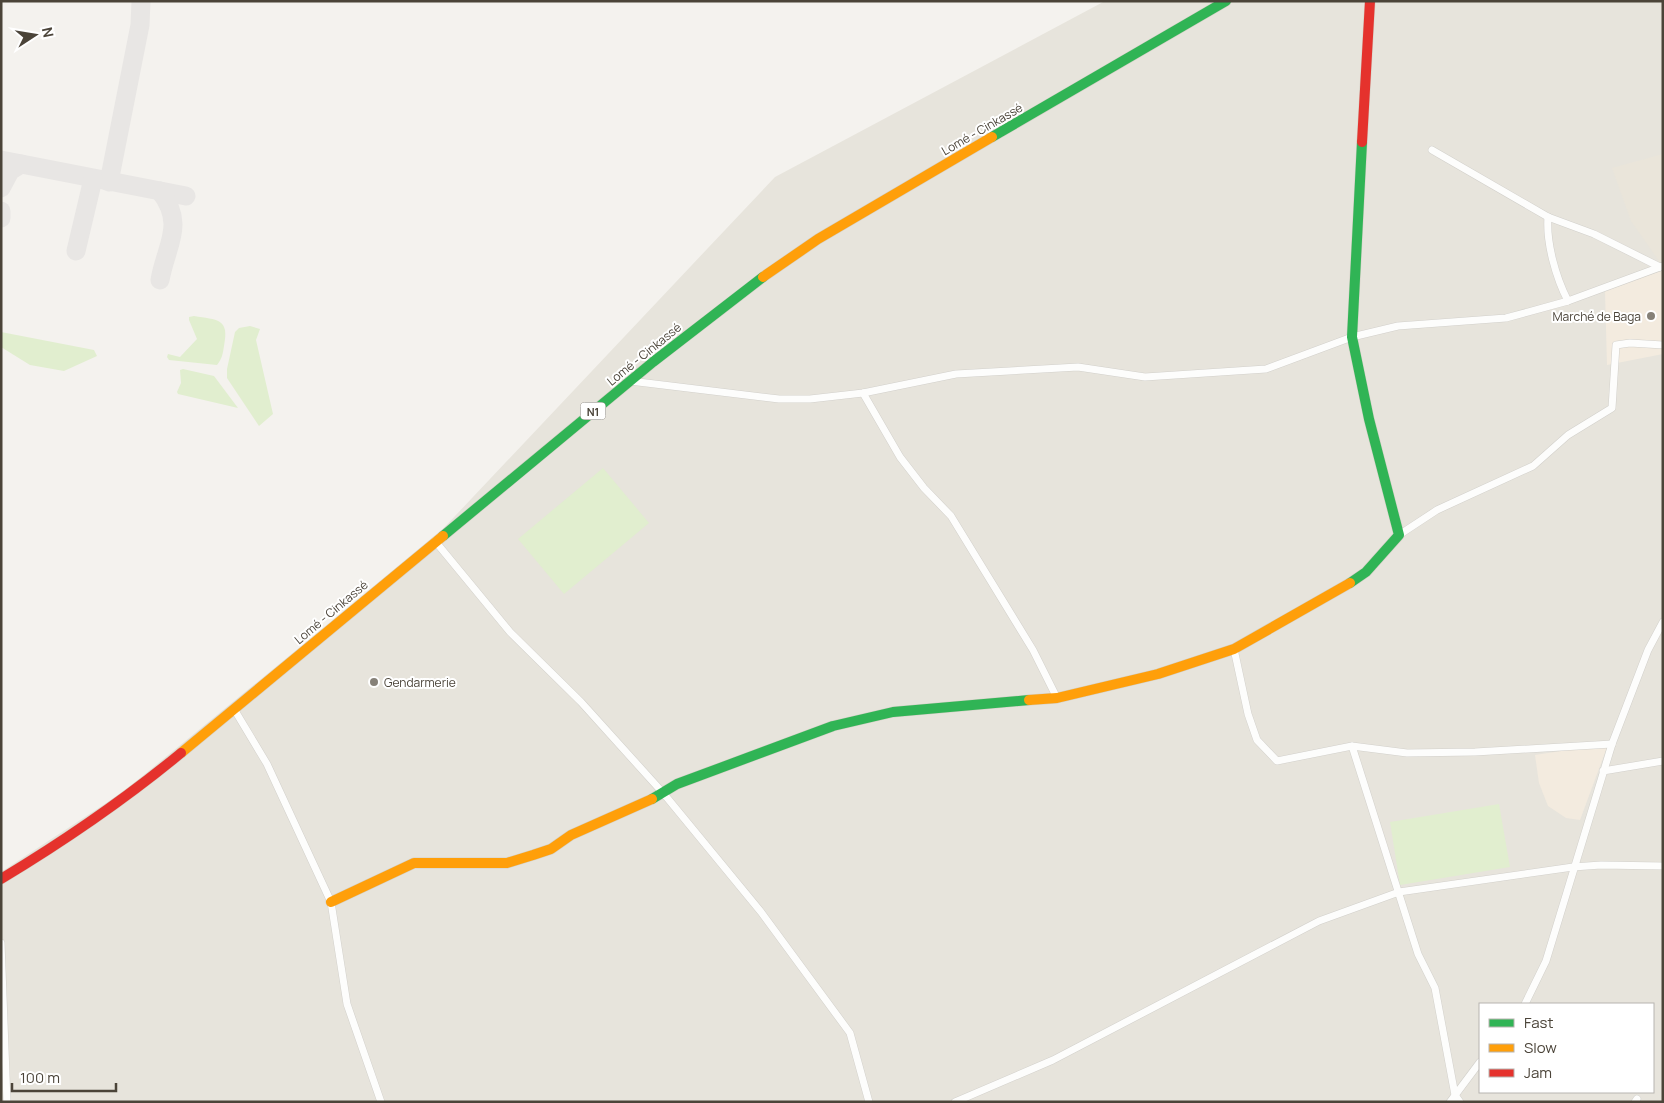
<svg xmlns="http://www.w3.org/2000/svg" width="1664" height="1103" font-family="Manrope,sans-serif">
<rect width="100%" height="100%" fill="#f4f2ee"/>
<path fill="#e7e4dc" fill-rule="evenodd" d="M1105 1H1663V1102H1V872L123 792 439 533 775 177ZM1480 1004H1653V1092H1480Z"/>
<g fill="#f3ebdf">
<polygon points="1663,270 1663,354 1607,365 1605,291"/>
<polygon points="1607,747 1580,820 1566,818 1548,806 1539,783 1535,755 1581,748"/>
</g>
<polygon fill="#eae5da" points="1663,154 1663,264 1661,264 1631,221 1612,168"/>
<g fill="#e1eecf">
<path d="M194 316C217 320 230 318 224 346 223 353 222 359 217 365L169 360 167 357 168 354 180 357 197 339 189 320V317Z"/>
<polygon points="250,326 260,329 256,340 273,414 259,426 227,378 227,369 235,332 239,328"/>
<polygon points="1,332 94,350 97,356 64,371 30,365 1,347"/>
<polygon points="183,369 214,376 238,408 178,394 177,392 181,383 180,370"/>
<polygon points="603,468 649,523 564,594 518,539"/>
<polygon points="1499,804 1510,867 1400,885 1390,822"/>
</g>
<g fill="none" stroke-linecap="round" stroke-linejoin="round">
<polyline stroke="#c0ddf1" stroke-width="2" points="55,1 93,1"/>
<g stroke="#e8e6e4" stroke-width="19">
<polyline points="1,160 186,196"/>
<polyline points="109,182 140,25 141,1"/>
<polyline points="1,188 10,171 21,164"/>
<polyline points="1,211 1,218"/>
<polyline points="76,251 93,179"/>
<path d="M160 280C166 245 186 225 160 191"/>
</g>
<g stroke="#d2d0cb" stroke-width="8">
<g id="street">
<polyline points="1432,150 1548,217 1594,234 1660,267"/>
<path d="M1548 217C1546 243 1556 278 1568 301"/>
<polyline points="630,381 779,399 810,399 863,393 956,374 1078,367 1145,377 1266,369 1352,337 1398,326 1506,318 1568,301 1663,266"/>
<polyline points="863,393 900,457 924,488 951,516 1033,650 1057,698"/>
<polyline points="1399,535 1437,510 1533,466 1568,435 1612,408 1616,345 1630,343 1663,345"/>
<polyline points="435,541 510,632 581,702 664,794 761,912 850,1033 869,1102"/>
<polyline points="1234,649 1248,714 1257,740 1277,761 1352,746 1407,753 1475,752 1612,744"/>
<polyline points="234,709 267,764 331,902 347,1004 381,1102"/>
<polyline points="1352,746 1418,954 1435,988 1455,1095 1460,1102"/>
<polyline points="1603,771 1663,761"/>
<polyline points="1,943 7,1102"/>
<polyline points="1525,1004 1546,961 1612,744 1648,650 1663,622"/>
<polyline points="955,1102 1053,1060 1319,921 1399,892 1573,867 1601,865 1663,866"/>
<polyline points="1450,1102 1480,1062"/>
<polyline points="1635,1102 1637,1099"/>
</g>
</g>
<g stroke="#d3cfc5" stroke-width="11">
<g id="fast">
<polyline points="992,137 1226,1"/>
<polyline points="443,536 653,362 763,277"/>
<polyline points="1350,583 1366,572 1399,535 1369,419 1352,337 1362,142"/>
<polyline points="652,799 677,784 833,726 893,712 1029,700"/>
</g>
</g>
<g stroke="#d3cfc5" stroke-width="11">
<g id="slow">
<polyline points="763,277 818,239 992,137"/>
<polyline points="1029,700 1057,698 1158,674 1234,649 1350,583"/>
<polyline points="181,753 443,536"/>
<polyline points="331,902 414,863 507,863 533,855 551,849 571,835 652,799"/>
</g>
</g>
<g stroke="#d3cfc5" stroke-width="11">
<g id="jam">
<polyline points="1362,142 1370,1"/>
<path d="M1 879C64 841 124 800 181 753"/>
</g>
</g>
<use href="#street" stroke="#fdfdfc" stroke-width="7"/>
<use href="#fast" stroke="#30b455" stroke-width="10"/>
<use href="#slow" stroke="#ff9f0a" stroke-width="10"/>
<use href="#jam" stroke="#e5322d" stroke-width="10"/>
</g>
<g fill="#868178" stroke="#fff" stroke-width="2">
<circle cx="1651" cy="316" r="5"/>
<circle cx="374" cy="682" r="5"/>
</g>
<g text-anchor="middle" dominant-baseline="central" stroke-width="4" stroke-linejoin="round" paint-order="stroke">
<rect fill="#fff" stroke="#817c74" stroke-width="1" x="580.5" y="402.5" width="25" height="17" rx="4"/>
<g font-size="11" font-weight="bold" fill="#4b4439">
<text x="593" y="411">N1</text>
</g>
<g font-size="12" fill="#4b4439" stroke="#fff">
<text transform="translate(982 129) rotate(-30)">Lomé - Cinkassé</text>
<text transform="translate(644 354) rotate(-39)">Lomé - Cinkassé</text>
<text transform="translate(331 612) rotate(-40)">Lomé - Cinkassé</text>
</g>
<g font-size="12" fill="#4b4439" stroke="#fff" text-anchor="end">
<text x="1641" y="316">Marché de Baga</text>
<text x="384" y="682" text-anchor="start">Gendarmerie</text>
</g>
</g>
<rect width="1664" height="1103" fill="none" stroke="#4b4439" stroke-width="5"/>
<rect x="1479" y="1003" width="175" height="90" fill="#ffffff" stroke="#b7b4b0"/>
<rect x="1489" y="1019" width="25" height="8" fill="#30b455" stroke="#b7b4b0"/>
<text x="1524" y="1028" font-size="15" fill="#4b4439">Fast</text>
<rect x="1489" y="1044" width="25" height="8" fill="#ff9f0a" stroke="#b7b4b0"/>
<text x="1524" y="1053" font-size="15" fill="#4b4439">Slow</text>
<rect x="1489" y="1069" width="25" height="8" fill="#e5322d" stroke="#b7b4b0"/>
<text x="1524" y="1078" font-size="15" fill="#4b4439">Jam</text>
<g transform="translate(35 35) rotate(78)" stroke="#ffffff" stroke-width="4" paint-order="stroke">
<path d="M0-4L9 19L0 12L-9 19Z" fill="#4b4439"/>
<text y="-8" font-size="14" font-weight="bold" text-anchor="middle" fill="#4b4439">N</text>
</g>
<path d="M12 1083v8h104v-8" fill="none" stroke="#4b4439" stroke-width="2.5"/>
<text x="20" y="1083" font-size="15" fill="#4b4439" stroke="#ffffff" stroke-width="4" paint-order="stroke">100 m</text>
</svg>
